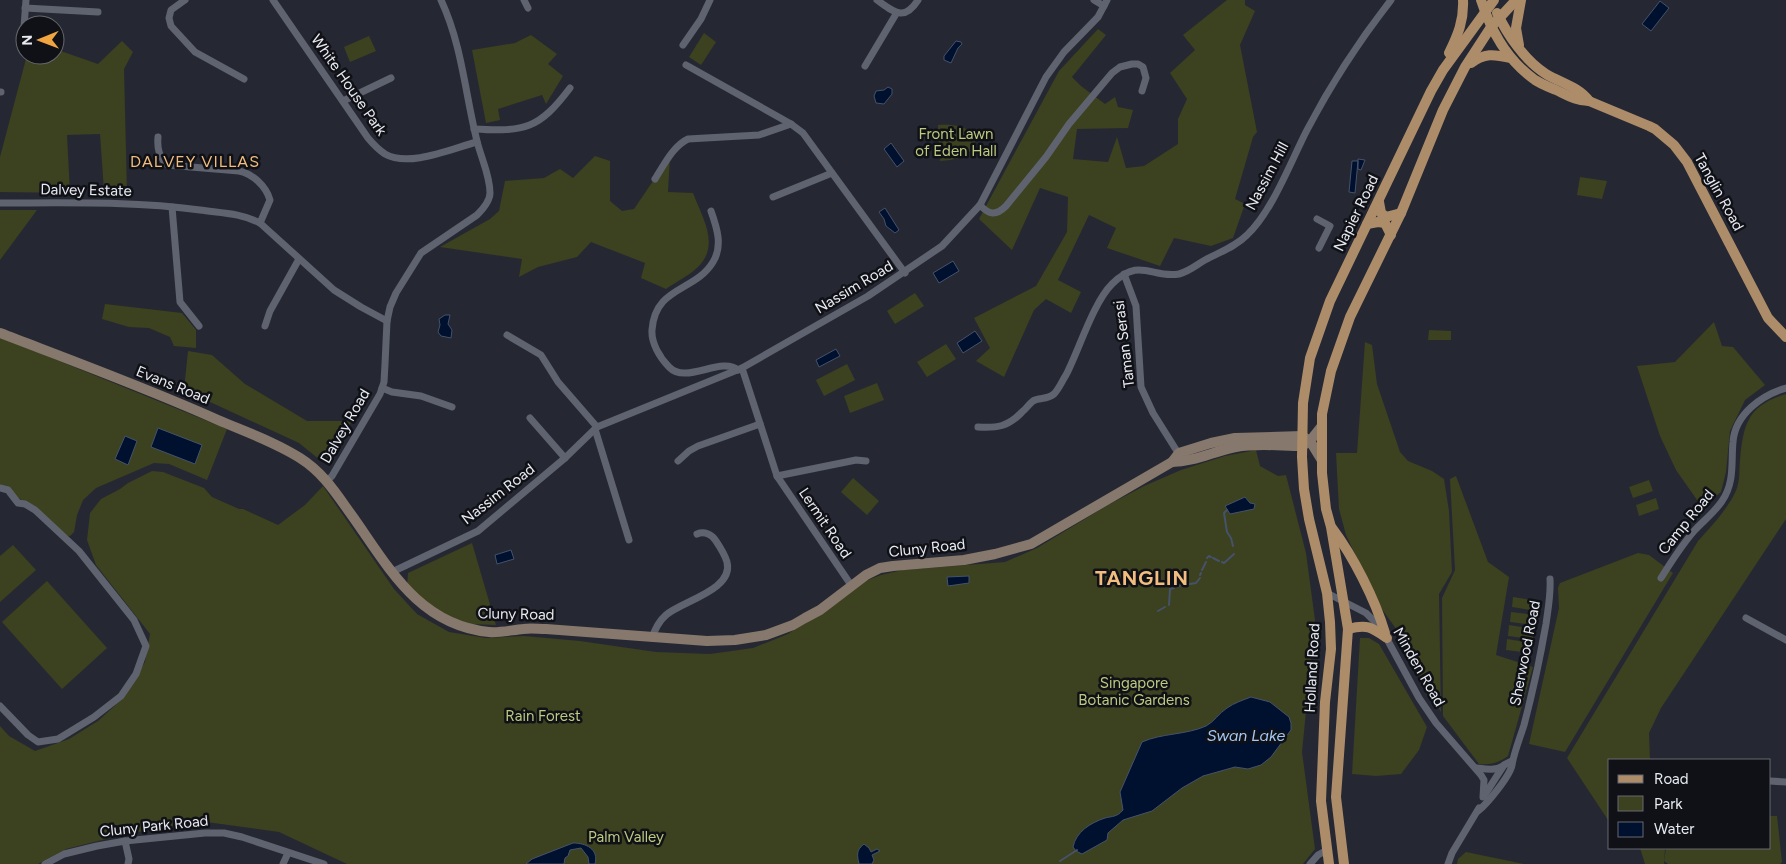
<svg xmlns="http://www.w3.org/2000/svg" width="1786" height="864" font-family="Figtree,sans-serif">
<rect width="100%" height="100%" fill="#252832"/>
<g fill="#3c411f">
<polygon points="1227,0 1245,0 1245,5 1255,11 1240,45 1257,132 1253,137 1235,199 1245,204 1233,238 1211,246 1174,238 1160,266 1107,248 1116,228 1089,215 1058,280 1081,292 1071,313 1046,299 1034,310 1004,377 976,361 990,348 974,318 1036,286 1067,232 1068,197 1040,188 1012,250 979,219 1059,71 1098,29 1106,35 1072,77 1081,86 1105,104 1115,97 1118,107 1133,110 1128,128 1077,129 1073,159 1108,162 1117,137 1126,168 1144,166 1178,144 1178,119 1187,99 1170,73 1195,50 1183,35"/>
<polygon points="704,33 716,42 701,65 689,57"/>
<polygon points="531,35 557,54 548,64 563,76 546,104 542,95 498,109 500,120 486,123 472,50 515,43"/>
<polygon points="369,36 376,51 350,62 344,47"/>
<polygon points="122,41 133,52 124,69 127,193 104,191 100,134 67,135 70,193 0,192 0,157 27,55 55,55 55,49 98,64"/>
<path d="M938 125C951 124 963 125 974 134L975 146C966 158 955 160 940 161Z"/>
<path d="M595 156 610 161V201L622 211 634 209 670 156 668 192 693 193C702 217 720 244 699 266 690 275 676 282 666 289L641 278 645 263 591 242 577 257 538 267 519 277 522 259 440 247 490 219 499 211 505 181 544 178 560 169 573 178Z"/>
<polygon points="1580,177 1607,181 1602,199 1577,195"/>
<polygon points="0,210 37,210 0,260"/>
<polygon points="915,293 924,306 895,324 887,311"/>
<polygon points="105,304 182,313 196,330 196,348 174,346 170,337 149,328 129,327 102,319"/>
<polygon points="1714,322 1722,346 1733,347 1765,385 1745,400 1730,431 1726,472 1721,492 1702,507 1676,470 1660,436 1637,366 1675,362"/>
<polygon points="1429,330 1451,331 1451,340 1428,340"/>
<polygon points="0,337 227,429 207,480 169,464 154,463 96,488 83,500 77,515 74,532 70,536 64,535 34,506 18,498 9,488 0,485"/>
<polygon points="1365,342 1372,345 1377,384 1400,452 1408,461 1432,471 1444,479 1449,511 1452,572 1439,594 1441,712 1416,671 1409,647 1379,605 1346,535 1339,509 1336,453 1357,453"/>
<polygon points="946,344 956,359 927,377 917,362"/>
<polygon points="188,351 212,355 245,384 307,421 352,421 325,464 299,443 184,390"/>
<polygon points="847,364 855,380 824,396 816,380"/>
<polygon points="877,383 884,400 850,413 844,396"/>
<path d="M1786 394V519L1661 708 1649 733 1650 760H1610V823L1567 758 1698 541C1710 528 1735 501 1738 484 1740 477 1739 469 1740 461 1743 424 1748 405 1786 394Z"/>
<polygon points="1256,450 1260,466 1278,476 1286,475 1306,553 1315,620 1302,752 1315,849 1303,864 347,864 279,832 199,821 122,835 66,849 38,864 0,864 0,726 9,736 35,751 69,739 98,721 121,700 145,662 150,634 96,565 87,540 90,513 101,499 120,489 128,483 152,471 163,472 204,488 212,497 239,509 243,509 278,525 305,505 323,486 394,589 417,614 449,632 486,638 524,636 580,641 656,652 710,654 753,648 788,634 865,581 881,575 903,570 1005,562 1037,548 1108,505 1144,486 1181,470 1225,456"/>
<path d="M1456 476 1488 562 1509 577 1496 655 1533 667 1508 756C1498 763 1491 765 1479 764L1443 716 1442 598 1455 570 1450 479Z"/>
<polygon points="853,478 879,501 867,515 841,492"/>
<polygon points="1649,480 1653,491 1633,498 1629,487"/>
<polygon points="1656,498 1659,509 1639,516 1636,505"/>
<polygon points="472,543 496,625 469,624 448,617 418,601 407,586 408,573"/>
<polygon points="13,545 36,570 0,602 0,556"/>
<polygon points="1638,553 1649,555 1673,573 1565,752 1529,744 1559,608 1558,588 1560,583"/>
<polygon points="47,581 107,648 62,689 2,622"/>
<polygon points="1513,597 1538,601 1537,611 1512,607"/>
<polygon points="1511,612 1536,615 1534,625 1510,622"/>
<polygon points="1509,625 1534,629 1533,639 1508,636"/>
<polygon points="1360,638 1369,638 1379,644 1427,727 1419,750 1401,774 1376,776 1352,774"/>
<polygon points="1507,639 1532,643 1531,653 1506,650"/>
<polygon points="1770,816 1777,816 1782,862 1780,864 1668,864 1664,861 1666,848 1770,848"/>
<polygon points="1640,848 1665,848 1664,864 1645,864"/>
<polygon points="1466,852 1524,864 1457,864 1458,859"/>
</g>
<g fill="#001130" stroke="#46526a">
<polygon points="1660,1 1669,8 1651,31 1642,24"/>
<polygon points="956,41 961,42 962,44 958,48 951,63 944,60 944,56"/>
<polygon points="888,87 892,89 892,94 884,104 876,103 874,96 876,91 884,90"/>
<polygon points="891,143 904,161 897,167 884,149"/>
<polygon points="1358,159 1365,160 1361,170 1358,169 1358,161 1355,193 1349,192 1352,161 1358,161"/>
<polygon points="885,208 899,230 895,233 886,226 884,219 879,212"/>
<polygon points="953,261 959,271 939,283 933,273"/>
<polygon points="445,315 450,315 448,324 452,330 451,338 441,336 438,332 440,325 439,319"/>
<polygon points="975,331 982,341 963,353 957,343"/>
<polygon points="836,349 840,356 819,367 816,360"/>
<polygon points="158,428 202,445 195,464 151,447"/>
<polygon points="125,436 137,441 128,465 115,459"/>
<polygon points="1245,497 1250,503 1255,504 1254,509 1230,514 1225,506"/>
<polygon points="511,550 514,559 497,564 495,555"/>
<polygon points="969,576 969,583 948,586 947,577"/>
<path d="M1251 697 1270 702 1289 717 1291 723V730L1271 757 1261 765 1248 769 1235 767 1203 776 1182 788 1152 811 1123 820 1108 833 1107 840 1082 854 1076 851 1073 847C1076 832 1090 823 1105 818 1113 816 1117 817 1123 810L1120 792 1142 742C1162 733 1186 735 1206 726 1214 722 1219 713 1227 708 1234 703 1243 700 1251 697Z"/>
<path d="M573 843C586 843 599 849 595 864H589L588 857 581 848 570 850 568 856 565 858 564 864H526L532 859Z"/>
<path d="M864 844 869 848 871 852 877 849 880 851 872 855 874 860 872 864H859C857 855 856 850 864 844Z"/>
</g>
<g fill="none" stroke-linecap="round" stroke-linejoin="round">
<g stroke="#46526a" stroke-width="2">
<polyline points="1227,510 1224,513 1227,532 1231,538 1233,546"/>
<polyline points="1207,558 1209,556 1211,557"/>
<polyline points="1213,558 1219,561"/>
<polyline points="1222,562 1224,563 1234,554"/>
<polyline points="1202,570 1206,562"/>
<polyline points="1200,575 1201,573"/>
<polyline points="1185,582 1188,582"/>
<polyline points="1190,584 1196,583 1200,578"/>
<polyline points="1177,587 1183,584"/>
<polyline points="1169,605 1170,589 1174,588"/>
<polyline points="1158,611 1165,607"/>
<polyline points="1060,861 1077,850"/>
</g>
<g stroke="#5f636f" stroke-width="7">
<polyline points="185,0 171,10 169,18 171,26 195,52 244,79"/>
<path d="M273 0 368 138C373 144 379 150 385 154 409 168 453 148 477 142"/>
<polyline points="524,0 528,8"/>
<path d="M877 0C894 12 904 22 918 0"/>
<polyline points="1094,0 1104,6"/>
<polyline points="25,8 98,12"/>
<polyline points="24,27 26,0"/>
<polyline points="683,45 701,19 710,0"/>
<polyline points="686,65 791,124 803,133 905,273"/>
<polyline points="865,66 896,14"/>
<polyline points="0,92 1,92"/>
<polyline points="343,101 391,78"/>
<path d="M474 129C525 132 539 129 570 88"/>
<path d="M158 137C157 149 159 156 167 165L239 171C253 174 266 186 270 200L260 223"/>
<path d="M655 179C664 165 673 146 688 139L759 135 791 124"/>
<polyline points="773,197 832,173"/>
<path d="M0 203C67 203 134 201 200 210 221 213 241 213 260 223L334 290 361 307 387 321"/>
<path d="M980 205C989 215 996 216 1006 206L1046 157 1069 124 1112 73 1120 67 1132 64H1138L1143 67 1146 78 1142 91"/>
<polyline points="172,207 180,302 199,326"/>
<path d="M711 211C717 228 723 246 713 262 695 292 655 286 652 330 651 343 660 358 669 367 686 385 721 356 738 370"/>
<polyline points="1317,219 1330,226 1319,248"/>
<polyline points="1124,274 1136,306 1141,387 1153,413 1180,456"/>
<polyline points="265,326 270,311 299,259"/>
<polyline points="507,335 541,355 558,382 597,427"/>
<polyline points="742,368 777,476 851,585"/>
<polyline points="382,388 392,392 421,396 452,407"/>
<polyline points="530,418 565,458"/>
<path d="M978 427C997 428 1008 427 1022 412 1026 409 1029 404 1033 401 1039 397 1047 400 1054 394 1059 389 1062 381 1066 375 1079 350 1093 303 1112 284 1140 256 1152 279 1179 274 1190 271 1196 265 1205 260 1220 252 1235 247 1247 235 1272 212 1291 161 1307 130 1331 84 1359 41 1391 0"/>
<polyline points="595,429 629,540"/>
<polyline points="678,461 689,451 698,446 760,424"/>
<polyline points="777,476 856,460 866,461"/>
<path d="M327 481 332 476 380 394 384 382 385 364 387 321 390 307 396 293 421 253 477 215C483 209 490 201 490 193 490 175 481 158 477 141 465 93 462 45 441 0"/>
<polyline points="0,488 8,490 18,503 25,504 35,510 79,551 134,620 146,646 136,674 121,696 94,717 58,739 38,742 28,735 0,706"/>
<polyline points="392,572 478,531 565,458 597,427 742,368 868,296 942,246 980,205 1046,77 1064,52 1098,17 1107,0"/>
<path d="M1661 578C1671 562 1681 546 1694 531 1703 521 1715 512 1722 501 1735 482 1731 462 1733 442 1735 414 1762 395 1786 388"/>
<polyline points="1327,593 1366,613 1381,628 1419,698 1436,723 1481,775 1484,780 1483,797"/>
<polyline points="1746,618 1786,640"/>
<path d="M652 638C655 629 659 621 666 615 682 601 734 590 727 562 725 555 720 547 716 541 712 534 704 531 697 534"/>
<path d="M1477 768C1485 769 1495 771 1503 766"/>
<polyline points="1770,781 1786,782"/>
<polyline points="1484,796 1504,765 1512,761"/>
<path d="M1478 811C1487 804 1510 776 1512 765 1514 752 1520 738 1524 725 1533 691 1540 659 1546 624 1548 609 1551 594 1550 579"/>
<polyline points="125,841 129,859 128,864"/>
<polyline points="45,864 64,854 97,846 125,841 205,833 224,833 242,837 324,864"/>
<polyline points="283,864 288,853"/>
<polyline points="1310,864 1318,855 1327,850"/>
<polyline points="1448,864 1452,853 1479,808"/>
</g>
<g stroke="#86786c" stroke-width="10">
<path d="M0 333C73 361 147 388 218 420 246 432 275 442 300 458 324 473 337 495 353 517 389 568 419 625 489 632 501 633 512 630 523 629 531 628 538 629 546 629L707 641 735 640 766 635 793 625 805 618 820 610 866 575 880 568 893 566 964 560 995 554 1031 544 1172 462 1179 453 1211 443 1235 438 1302 436 1310 441 1321 459"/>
<path d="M1172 462C1194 462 1214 451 1236 447 1257 443 1281 446 1302 446L1310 441 1321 427"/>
</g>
<g stroke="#ad8c69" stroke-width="10">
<path d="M1481 0C1491 31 1508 61 1535 80 1541 84 1549 87 1556 90 1567 95 1577 101 1589 101L1649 126 1655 129 1674 145 1687 162 1768 318 1786 337"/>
<path d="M1497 13C1507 34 1525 61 1546 74 1561 83 1579 87 1589 101"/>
<polyline points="1519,45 1516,28 1521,0"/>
<path d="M1449 53C1458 35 1464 20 1463 0"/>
<path d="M1471 63C1484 53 1494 54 1510 58"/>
<polyline points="1379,202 1381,213 1386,217 1401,213"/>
<polyline points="1367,224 1378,222 1385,223 1391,235"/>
<path d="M1332 528C1353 556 1375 599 1385 633"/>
<path d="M1348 629C1367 624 1371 627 1387 638"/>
<polyline points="1329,864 1321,801 1325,702 1331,649 1330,622 1327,593 1309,519 1304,489 1302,457 1303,403 1310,358 1330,301 1431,91 1443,70 1494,0"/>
<polyline points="1344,864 1336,797 1348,629 1331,527 1326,509 1322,473 1322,414 1331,371 1350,317 1401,213 1443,110 1465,67 1491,27 1516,0"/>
</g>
</g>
<g text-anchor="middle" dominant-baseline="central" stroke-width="5" stroke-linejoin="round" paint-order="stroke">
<g font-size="15" fill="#e8ebf2" stroke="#0f1116">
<text transform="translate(349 85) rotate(55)">White House Park</text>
<text transform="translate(1267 176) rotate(-62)">Nassim Hill</text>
<text transform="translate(86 190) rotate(1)">Dalvey Estate</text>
<text transform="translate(1719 192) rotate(61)">Tanglin Road</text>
<text transform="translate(1356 213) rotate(-64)">Napier Road</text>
<text transform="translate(854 287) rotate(-31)">Nassim Road</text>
<text transform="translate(1124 344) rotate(-97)">Taman Serasi</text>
<text transform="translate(173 385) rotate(22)">Evans Road</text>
<text transform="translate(345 426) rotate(-60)">Dalvey Road</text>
<text transform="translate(498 494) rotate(-38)">Nassim Road</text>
<text transform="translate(1686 522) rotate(-51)">Camp Road</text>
<text transform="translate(825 523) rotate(56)">Lermit Road</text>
<text transform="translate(927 548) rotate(-6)">Cluny Road</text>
<text transform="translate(516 614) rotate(1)">Cluny Road</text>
<text transform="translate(1525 653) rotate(-79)">Sherwood Road</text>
<text transform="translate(1419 667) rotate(60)">Minden Road</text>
<text transform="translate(1312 668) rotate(-87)">Holland Road</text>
<text transform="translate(154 826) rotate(-6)">Cluny Park Road</text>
</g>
<g font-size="15" fill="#bdca7f" stroke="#0f1116">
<text x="956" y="134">Front Lawn<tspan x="956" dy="17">of Eden Hall</tspan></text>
<text x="1134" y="683">Singapore<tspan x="1134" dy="17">Botanic Gardens</tspan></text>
<text x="543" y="716">Rain Forest</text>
<text x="626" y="837">Palm Valley</text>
</g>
<g font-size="16" letter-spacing="1" fill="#f2bd7f" stroke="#0f1116">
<text x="195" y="161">DALVEY VILLAS</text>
</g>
<g font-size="16" font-style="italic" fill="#a3c8f8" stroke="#0f1116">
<text x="1246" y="735">Swan Lake</text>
</g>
<g font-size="20" font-weight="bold" letter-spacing="1" fill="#f2bd7f" stroke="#0f1116">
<text x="1142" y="578">TANGLIN</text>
</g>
</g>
<rect x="1608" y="759" width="162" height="90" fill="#0f1116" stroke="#66686e"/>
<rect x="1618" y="775" width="25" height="8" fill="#ad8c69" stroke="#66686e"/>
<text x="1654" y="784" font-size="15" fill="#e8ebf2">Road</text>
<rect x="1618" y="796" width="25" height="15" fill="#3c411f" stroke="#66686e"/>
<text x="1654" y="809" font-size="15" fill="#e8ebf2">Park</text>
<rect x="1618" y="822" width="25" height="15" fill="#001130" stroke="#66686e"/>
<text x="1654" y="834" font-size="15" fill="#e8ebf2">Water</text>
<g transform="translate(40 40) rotate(269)"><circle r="24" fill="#0f1116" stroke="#66686e"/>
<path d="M0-4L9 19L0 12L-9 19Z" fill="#f1a540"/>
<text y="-8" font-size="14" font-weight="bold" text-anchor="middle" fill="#e8ebf2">N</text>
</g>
</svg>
